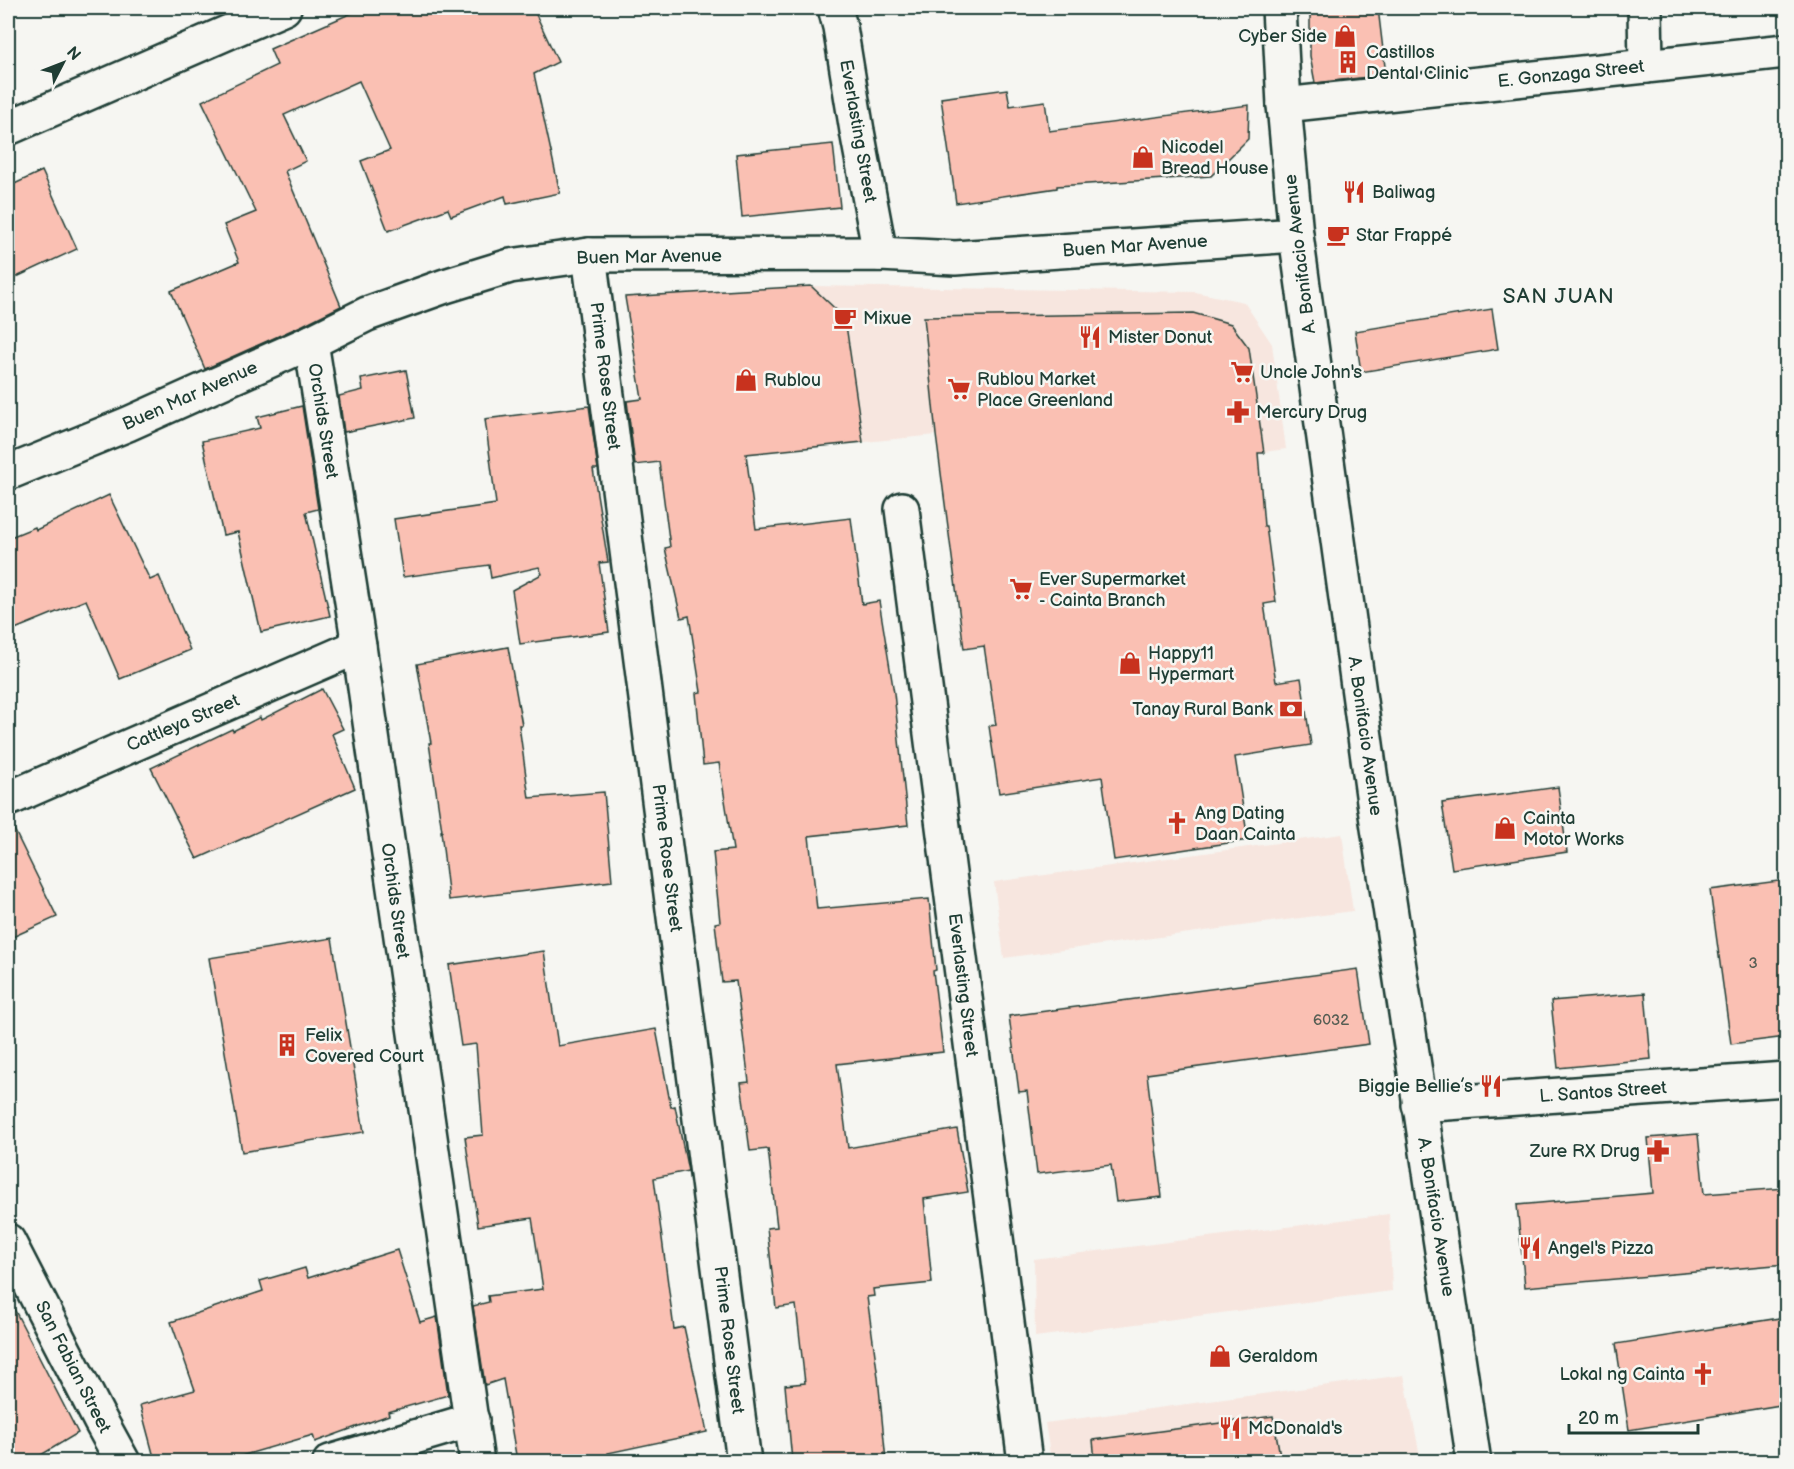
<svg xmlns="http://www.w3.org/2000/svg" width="1794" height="1469" font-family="'Balsamiq Sans',sans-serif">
<rect width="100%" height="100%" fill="#f6f6f2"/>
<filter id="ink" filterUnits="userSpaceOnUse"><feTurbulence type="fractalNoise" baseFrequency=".0167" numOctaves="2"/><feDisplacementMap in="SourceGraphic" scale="12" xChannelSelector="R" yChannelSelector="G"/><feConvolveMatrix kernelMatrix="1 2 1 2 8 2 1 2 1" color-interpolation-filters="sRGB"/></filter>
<g filter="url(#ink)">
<g fill="#f7e6df">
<polygon points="811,286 1195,292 1244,302 1272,344 1286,449 944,494 936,435 652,463 625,297"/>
<polygon points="1342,834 1353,911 1004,958 994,882"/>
<polygon points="1389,1214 1392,1291 1035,1337 1034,1259"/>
<polygon points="1404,1375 1421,1461 1051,1461 1045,1423"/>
</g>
<g fill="#fac0b3" stroke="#1f3d34" stroke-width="1.5">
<polygon points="363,8 533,8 558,62 534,74 560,193 507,204 505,196 451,216 448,209 388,231 361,161 390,150 359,81 284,115 306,161 285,171 341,306 303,325 205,369 171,291 239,262 224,225 256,212 202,101 277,65 270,49"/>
<polygon points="1310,8 1378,8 1386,75 1315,83 1310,56"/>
<polygon points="1007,89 1010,106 1045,101 1049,131 1249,105 1248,139 1211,176 1057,186 1057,188 956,203 941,98"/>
<polygon points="833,144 840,207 742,217 736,154"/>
<polygon points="42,171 77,249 8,281 8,187"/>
<polygon points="811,286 845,318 863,442 746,454 756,529 851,518 862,604 879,601 894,693 908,825 809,836 817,909 929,899 936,970 933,971 943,1052 837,1064 848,1148 957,1129 968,1192 924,1199 932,1283 873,1289 874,1296 867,1297 878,1377 886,1461 792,1461 785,1385 805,1383 796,1305 776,1308 767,1228 777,1227 768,1149 750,1151 741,1083 749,1082 736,981 722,982 715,923 720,922 713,852 733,850 719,763 703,765 696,693 701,692 689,616 681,618 665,548 670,547 659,462 635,465 627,401 642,399 625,297"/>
<polygon points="1492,309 1498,349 1361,372 1355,331"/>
<polygon points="1193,313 1231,324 1249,348 1264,453 1258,453 1264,526 1266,526 1276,602 1264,604 1276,682 1301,678 1311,745 1235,757 1248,840 1114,860 1102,777 999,793 989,726 996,725 984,646 964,649 936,435 924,317"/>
<polygon points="406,370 415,418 344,432 339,396 363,390 361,379"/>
<polygon points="302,406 318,509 306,512 330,616 261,632 238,532 223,535 202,441 260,428 257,417"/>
<polygon points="589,406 598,469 593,469 608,562 599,563 609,632 520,644 512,590 542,574 539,567 491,578 489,565 403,577 394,519 496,504 485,419"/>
<polygon points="109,495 150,580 159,576 190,650 120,679 86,600 15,629 8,610 8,538 35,527 36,530"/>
<polygon points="508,647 522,725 519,725 529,798 604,792 612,881 449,900 441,831 442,831 429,743 431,743 417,664"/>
<polygon points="322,689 343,729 332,734 355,788 197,859 151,768 232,729 233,731 260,717 261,720"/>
<polygon points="1558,787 1567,852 1452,869 1442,803"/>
<polygon points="8,817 57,917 8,939"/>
<polygon points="1786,880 1786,1037 1731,1044 1710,890"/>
<polygon points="332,938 364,1132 242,1152 209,958"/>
<polygon points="544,951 558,1046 656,1029 671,1107 675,1106 688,1171 654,1178 674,1329 684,1327 707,1432 608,1453 610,1461 517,1461 503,1379 485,1385 473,1306 489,1302 488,1296 543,1289 532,1218 478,1226 465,1137 483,1135 476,1044 461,1046 449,965"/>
<polygon points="1358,969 1369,1044 1147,1074 1162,1197 1116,1202 1111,1165 1037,1174 1027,1091 1019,1092 1009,1016"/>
<polygon points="1645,993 1651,1059 1558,1068 1551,1001"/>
<polygon points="1698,1134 1704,1194 1786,1188 1786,1264 1525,1287 1517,1205 1653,1193 1648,1138"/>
<polygon points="397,1250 420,1322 437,1317 448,1395 388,1412 389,1415 315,1442 313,1435 224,1461 155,1461 140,1405 195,1390 171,1322 263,1291 260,1281 305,1268 308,1278"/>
<polygon points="8,1297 78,1433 31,1461 8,1461"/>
<polygon points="1786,1317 1786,1404 1629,1430 1616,1344"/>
<polygon points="1273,1416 1281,1461 1095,1461 1093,1440"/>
</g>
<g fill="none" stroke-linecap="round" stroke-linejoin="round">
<g stroke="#1f3d34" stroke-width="38">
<g id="minor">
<polyline points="835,8 840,27 857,131 880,254"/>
<polyline points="1645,8 1646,66"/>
<polyline points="1284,105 1786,51"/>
<polyline points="8,128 284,8"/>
<polyline points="589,255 744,1462"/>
<polyline points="311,342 359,646 477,1462"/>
<polyline points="902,509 1025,1462"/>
<polyline points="8,799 359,646"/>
<polyline points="1419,1105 1786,1079"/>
<polyline points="8,1241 100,1420 123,1462"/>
<polyline points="330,1462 472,1420"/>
</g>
</g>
<g stroke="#1f3d34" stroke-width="38">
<polyline id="tertiary" points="8,473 128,424 311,342 367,314 445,286 510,266 589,255 880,254 955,258 1296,235"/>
</g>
<g stroke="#1f3d34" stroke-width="38">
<polyline id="secondary" points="1279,8 1284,105 1296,235 1373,795 1474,1462"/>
</g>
<use href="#minor" stroke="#f6f6f2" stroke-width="33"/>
<use href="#tertiary" stroke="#f6f6f2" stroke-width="33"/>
<use href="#secondary" stroke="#f6f6f2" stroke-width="33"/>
</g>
</g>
<defs>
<g id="shop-bare" transform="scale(1.8)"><path d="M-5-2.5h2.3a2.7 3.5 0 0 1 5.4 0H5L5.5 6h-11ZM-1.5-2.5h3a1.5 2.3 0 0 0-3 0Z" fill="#c8321e" stroke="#f6f6f2" stroke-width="2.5" paint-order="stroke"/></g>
<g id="building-bare" transform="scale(1.8)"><path d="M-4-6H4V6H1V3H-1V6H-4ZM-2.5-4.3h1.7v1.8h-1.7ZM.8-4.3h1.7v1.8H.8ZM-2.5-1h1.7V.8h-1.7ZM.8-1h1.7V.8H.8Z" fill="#c8321e" stroke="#f6f6f2" stroke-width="2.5" paint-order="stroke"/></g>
<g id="restaurant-bare" transform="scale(1.8)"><path d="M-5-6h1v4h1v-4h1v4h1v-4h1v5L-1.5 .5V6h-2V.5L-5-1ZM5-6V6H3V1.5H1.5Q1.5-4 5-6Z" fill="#c8321e" stroke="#f6f6f2" stroke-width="2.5" paint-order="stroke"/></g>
<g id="cafe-bare" transform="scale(1.8)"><path d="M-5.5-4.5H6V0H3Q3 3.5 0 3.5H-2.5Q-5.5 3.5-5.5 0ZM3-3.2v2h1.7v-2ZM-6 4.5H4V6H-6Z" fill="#c8321e" stroke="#f6f6f2" stroke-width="2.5" paint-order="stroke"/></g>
<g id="supermarket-bare" transform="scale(1.8)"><path d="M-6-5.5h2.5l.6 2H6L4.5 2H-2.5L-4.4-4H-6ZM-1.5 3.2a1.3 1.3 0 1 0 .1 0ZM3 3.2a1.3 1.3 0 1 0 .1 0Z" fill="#c8321e" stroke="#f6f6f2" stroke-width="2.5" paint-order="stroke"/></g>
<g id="pharmacy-bare" transform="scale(1.8)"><path d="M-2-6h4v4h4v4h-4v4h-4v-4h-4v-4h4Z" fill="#c8321e" stroke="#f6f6f2" stroke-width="2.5" paint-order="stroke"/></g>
<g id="bank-bare" transform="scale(1.8)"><path d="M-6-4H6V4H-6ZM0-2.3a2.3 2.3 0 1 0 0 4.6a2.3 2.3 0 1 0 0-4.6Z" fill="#c8321e" stroke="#f6f6f2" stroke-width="2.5" paint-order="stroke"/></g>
<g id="church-bare" transform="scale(1.8)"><path d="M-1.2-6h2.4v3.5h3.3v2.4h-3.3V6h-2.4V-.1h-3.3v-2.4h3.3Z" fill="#c8321e" stroke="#f6f6f2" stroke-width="2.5" paint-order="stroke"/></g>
</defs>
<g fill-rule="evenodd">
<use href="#shop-bare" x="1345" y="36"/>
<use href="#building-bare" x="1348" y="62"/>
<use href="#shop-bare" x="1143" y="157"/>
<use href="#restaurant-bare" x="1354" y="192"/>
<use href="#cafe-bare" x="1338" y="235"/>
<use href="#cafe-bare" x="845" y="318"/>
<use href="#restaurant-bare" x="1090" y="337"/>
<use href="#supermarket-bare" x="1242" y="372"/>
<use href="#shop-bare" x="746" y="380"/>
<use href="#supermarket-bare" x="959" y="389"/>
<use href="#pharmacy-bare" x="1238" y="412"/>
<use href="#supermarket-bare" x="1021" y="589"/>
<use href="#shop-bare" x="1130" y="663"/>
<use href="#bank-bare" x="1291" y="709"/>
<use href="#church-bare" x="1177" y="823"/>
<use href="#shop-bare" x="1505" y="828"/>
<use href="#building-bare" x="287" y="1045"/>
<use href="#restaurant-bare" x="1491" y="1086"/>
<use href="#pharmacy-bare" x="1658" y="1151"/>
<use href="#restaurant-bare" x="1530" y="1248"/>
<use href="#shop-bare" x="1220" y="1356"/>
<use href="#church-bare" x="1703" y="1374"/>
<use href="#restaurant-bare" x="1230" y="1428"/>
</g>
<g text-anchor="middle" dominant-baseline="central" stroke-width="5" stroke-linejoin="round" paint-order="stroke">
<g font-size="15" fill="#565e54">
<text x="1753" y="963">3</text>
<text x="1331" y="1020">6032</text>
</g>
<g font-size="18" fill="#1f3d34" stroke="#f6f6f2" text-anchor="start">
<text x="1327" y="36" text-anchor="end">Cyber Side</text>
<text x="1366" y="52">Castillos<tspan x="1366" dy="21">Dental Clinic</tspan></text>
<text x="1161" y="147">Nicodel<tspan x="1161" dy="21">Bread House</tspan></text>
<text x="1372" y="192">Baliwag</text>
<text x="1356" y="235">Star Frappé</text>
<text x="863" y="318">Mixue</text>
<text x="1108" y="337">Mister Donut</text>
<text x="1260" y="372">Uncle John's</text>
<text x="977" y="379">Rublou Market<tspan x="977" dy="21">Place Greenland</tspan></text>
<text x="764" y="380">Rublou</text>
<text x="1256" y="412">Mercury Drug</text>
<text x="1039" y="579">Ever Supermarket<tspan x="1039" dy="21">- Cainta Branch</tspan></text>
<text x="1148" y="653">Happy11<tspan x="1148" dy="21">Hypermart</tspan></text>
<text x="1273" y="709" text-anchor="end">Tanay Rural Bank</text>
<text x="1195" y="813">Ang Dating<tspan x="1195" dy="21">Daan Cainta</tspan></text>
<text x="1523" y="818">Cainta<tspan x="1523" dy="21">Motor Works</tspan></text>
<text x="305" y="1035">Felix<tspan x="305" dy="21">Covered Court</tspan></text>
<text x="1473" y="1086" text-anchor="end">Biggie Bellie’s</text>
<text x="1640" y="1151" text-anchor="end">Zure RX Drug</text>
<text x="1548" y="1248">Angel's Pizza</text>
<text x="1238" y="1356">Geraldom</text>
<text x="1685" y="1374" text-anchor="end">Lokal ng Cainta</text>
<text x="1248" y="1428">McDonald's</text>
</g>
<g font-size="18" fill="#1f3d34" stroke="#f6f6f2">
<text transform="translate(1571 74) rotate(-6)">E. Gonzaga Street</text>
<text transform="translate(858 131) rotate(80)">Everlasting Street</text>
<text transform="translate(1135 246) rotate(-4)">Buen Mar Avenue</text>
<text transform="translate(1300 254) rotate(-97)">A. Bonifacio Avenue</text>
<text transform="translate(649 257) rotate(-1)">Buen Mar Avenue</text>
<text transform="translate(605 376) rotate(83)">Prime Rose Street</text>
<text transform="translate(190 396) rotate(-24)">Buen Mar Avenue</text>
<text transform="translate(323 421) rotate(81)">Orchids Street</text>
<text transform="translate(183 723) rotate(-23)">Cattleya Street</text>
<text transform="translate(1365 736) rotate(82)">A. Bonifacio Avenue</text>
<text transform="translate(667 858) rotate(83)">Prime Rose Street</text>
<text transform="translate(395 901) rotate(82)">Orchids Street</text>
<text transform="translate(963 985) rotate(83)">Everlasting Street</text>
<text transform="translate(1603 1092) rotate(-4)">L. Santos Street</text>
<text transform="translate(1436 1217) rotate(81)">A. Bonifacio Avenue</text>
<text transform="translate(729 1340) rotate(83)">Prime Rose Street</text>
<text transform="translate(73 1367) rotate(63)">San Fabian Street</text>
</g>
<g font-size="21" letter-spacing="1.5" fill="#1f3d34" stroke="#f6f6f2">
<text x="1559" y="296">SAN JUAN</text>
</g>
</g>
<rect width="1794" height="1469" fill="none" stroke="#f6f6f2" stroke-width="30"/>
<rect x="15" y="15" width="1764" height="1439" fill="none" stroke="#1f3d34" stroke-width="2" filter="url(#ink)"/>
<g transform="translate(63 63) rotate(48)" stroke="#f6f6f2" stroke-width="4.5" paint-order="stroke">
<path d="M0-4.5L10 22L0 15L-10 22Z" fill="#1f3d34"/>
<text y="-9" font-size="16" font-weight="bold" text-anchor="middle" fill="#1f3d34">N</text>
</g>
<path d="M1569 1424v9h129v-9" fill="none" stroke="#1f3d34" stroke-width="3"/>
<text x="1578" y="1424" font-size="18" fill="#1f3d34" stroke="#f6f6f2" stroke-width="4.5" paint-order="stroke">20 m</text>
</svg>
